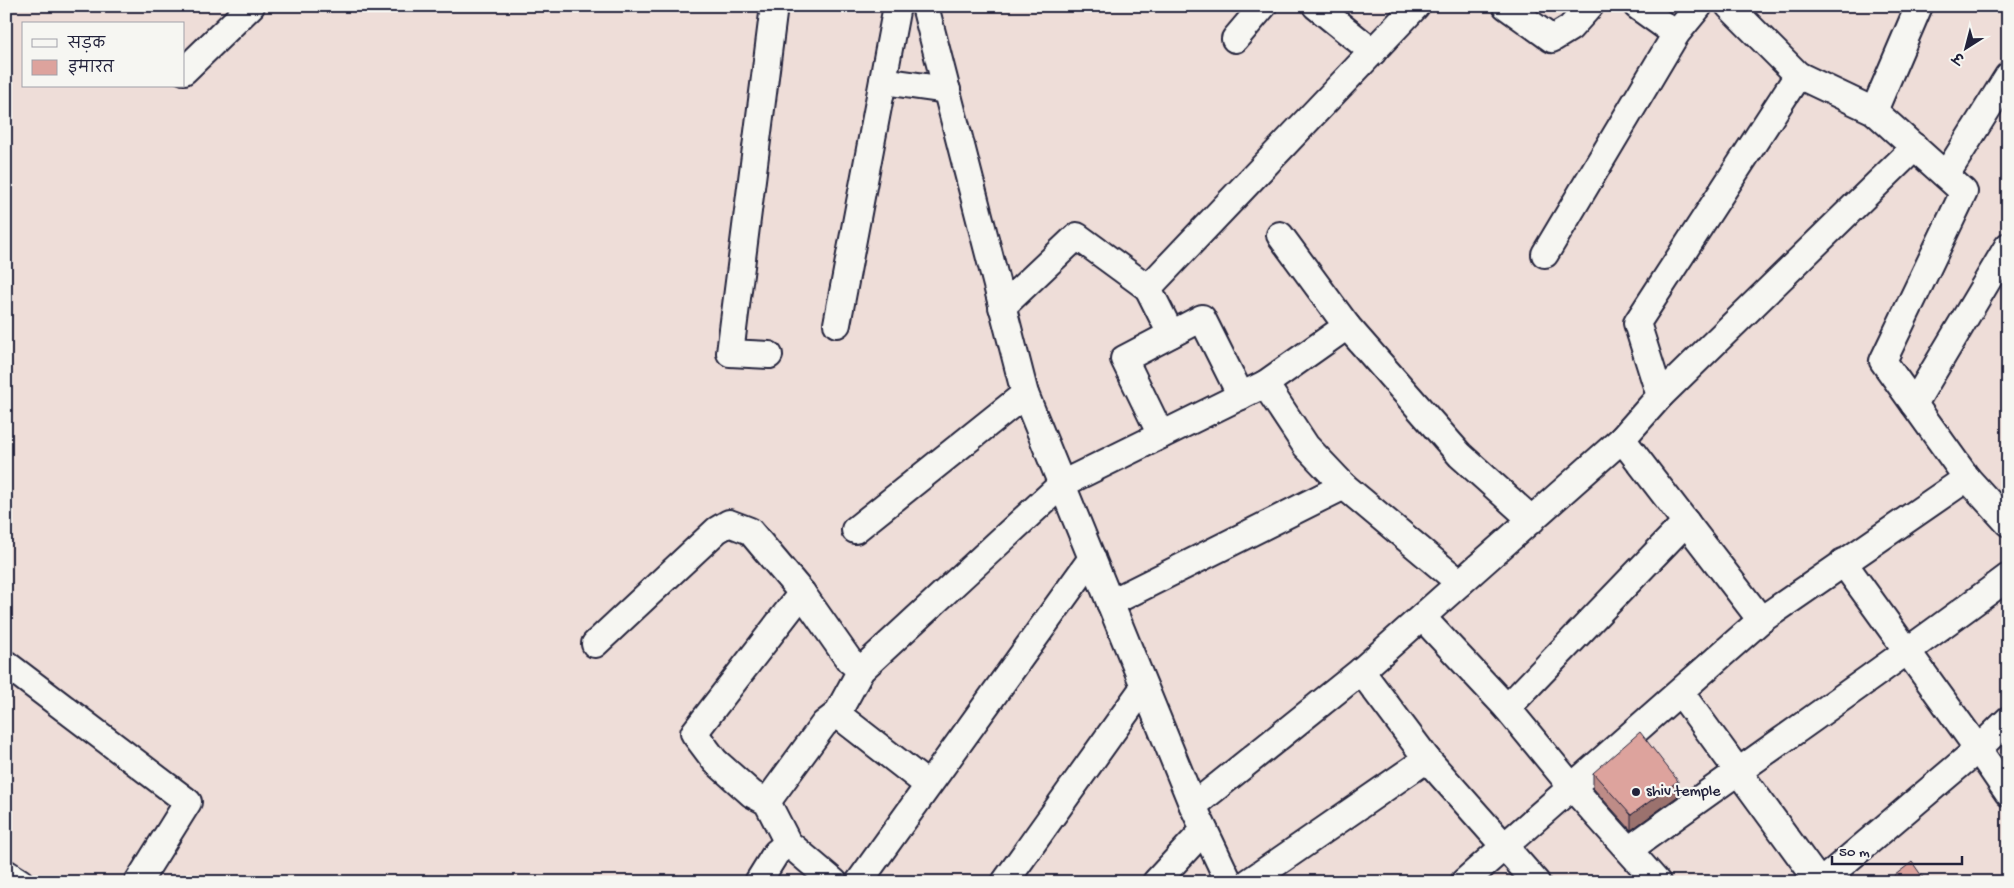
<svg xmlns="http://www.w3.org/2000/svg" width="2014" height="888" font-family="'Gochi Hand','Playpen Sans Deva',sans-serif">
<rect width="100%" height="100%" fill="#eeddd8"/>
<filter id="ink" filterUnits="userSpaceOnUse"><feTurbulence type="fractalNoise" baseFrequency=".02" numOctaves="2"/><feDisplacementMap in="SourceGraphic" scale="10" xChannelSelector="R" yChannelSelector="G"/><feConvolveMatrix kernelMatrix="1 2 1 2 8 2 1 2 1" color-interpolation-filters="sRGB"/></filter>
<g filter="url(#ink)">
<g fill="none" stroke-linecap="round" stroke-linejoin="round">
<g stroke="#22223b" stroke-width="30">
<g id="minor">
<polyline points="925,6 1025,394 1193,806 1229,882"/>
<polyline points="1316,6 1373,52"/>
<polyline points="1506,6 1552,39 1570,28 1590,6"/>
<polyline points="1637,6 1676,34"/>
<polyline points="1729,6 1798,75 1874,111 1964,192 1883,361 1967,478"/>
<polyline points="1235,39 1263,6"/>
<polyline points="184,71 251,6"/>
<polyline points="883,81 947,90"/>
<polyline points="1874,111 1919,6"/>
<polyline points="1946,175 2008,76"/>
<polyline points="1545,254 1676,34 1699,6"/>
<polyline points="1148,288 1171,334"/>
<polyline points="1002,307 1077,236 1148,288 1416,6"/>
<polyline points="837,324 897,6"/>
<polyline points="1347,326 1460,455 1532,520"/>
<polyline points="769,355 730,353 774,6"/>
<polyline points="1265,384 1347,326 1280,235"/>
<polyline points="1660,396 1915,147"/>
<polyline points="1914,404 2008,246"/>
<polyline points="1161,435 1124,359 1202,318 1241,396"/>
<polyline points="1622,439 1660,396 1637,323 1798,75"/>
<polyline points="855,530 1025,394"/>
<polyline points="1843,562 1978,749 2008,793"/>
<polyline points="802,593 694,733 715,761 752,794 767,802 788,843 834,882"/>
<polyline points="1110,603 1344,486 1460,583"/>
<polyline points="1422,617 1507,708 1572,787 1657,882"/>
<polyline points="595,644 717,530 729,523 750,531 802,593 849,660 861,670"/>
<polyline points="6,664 188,802 138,882"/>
<polyline points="1361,671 1427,759 1536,882"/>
<polyline points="1680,692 1819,882"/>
<polyline points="1507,708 1686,522"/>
<polyline points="837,714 928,785"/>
<polyline points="767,802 824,724 837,714 861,670 1062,484 1265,384 1306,446 1344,486"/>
<polyline points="1193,806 1361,671 1622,439 1761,620"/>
<path d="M1630 849C1755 758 1883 671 2008 577"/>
<polyline points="6,873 20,882"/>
<polyline points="758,882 776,853 788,843"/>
<polyline points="859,882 1092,558"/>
<polyline points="1005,882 1144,687"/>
<polyline points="1156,882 1204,830"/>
<polyline points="1249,882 1427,759"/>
<polyline points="1464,882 1761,620 1967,478 2008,523"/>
<polyline points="1821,882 1978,749 2008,720"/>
</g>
</g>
<use href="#minor" stroke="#f6f6f2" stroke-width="26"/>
</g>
<polygon fill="#be8c87" stroke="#22223b" points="1593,773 1678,796 1631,830 1593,788"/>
<polygon fill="#9b726e" stroke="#22223b" points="1678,781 1678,796 1631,830 1631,815"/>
<g fill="#dda39d" stroke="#22223b">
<polygon points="1640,732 1678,781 1631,815 1593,773"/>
<polygon points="1912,862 1926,882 1886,882"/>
</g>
</g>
<circle fill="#22223b" stroke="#f6f6f2" stroke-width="2" cx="1636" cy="792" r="5"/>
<g text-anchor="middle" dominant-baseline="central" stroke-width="4.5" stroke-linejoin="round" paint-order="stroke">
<g font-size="16" fill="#22223b" stroke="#f6f6f2" text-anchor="start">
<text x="1646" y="792">shiv temple</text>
</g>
</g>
<rect width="2014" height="888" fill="none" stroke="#f6f6f2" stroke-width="25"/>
<rect x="12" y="12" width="1989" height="863" fill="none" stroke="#22223b" stroke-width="2" filter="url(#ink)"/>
<rect x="22" y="22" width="162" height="65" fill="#f6f6f2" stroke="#a1a1a9"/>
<rect x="32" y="39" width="25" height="8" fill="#f6f6f2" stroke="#a1a1a9"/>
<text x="68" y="48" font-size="15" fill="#22223b">सड़क</text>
<rect x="32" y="60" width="25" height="15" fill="#dda39d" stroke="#a1a1a9"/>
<text x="68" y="72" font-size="15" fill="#22223b">इमारत</text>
<g transform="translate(1966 48) rotate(216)" stroke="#f6f6f2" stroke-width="4" paint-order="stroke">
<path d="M0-4L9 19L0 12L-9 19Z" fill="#22223b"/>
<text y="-8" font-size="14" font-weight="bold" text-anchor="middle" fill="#22223b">उ</text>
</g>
<path d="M1832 856v8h130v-8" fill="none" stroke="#22223b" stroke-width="2.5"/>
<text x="1839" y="856" font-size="15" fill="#22223b" stroke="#f6f6f2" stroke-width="4" paint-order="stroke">50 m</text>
</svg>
